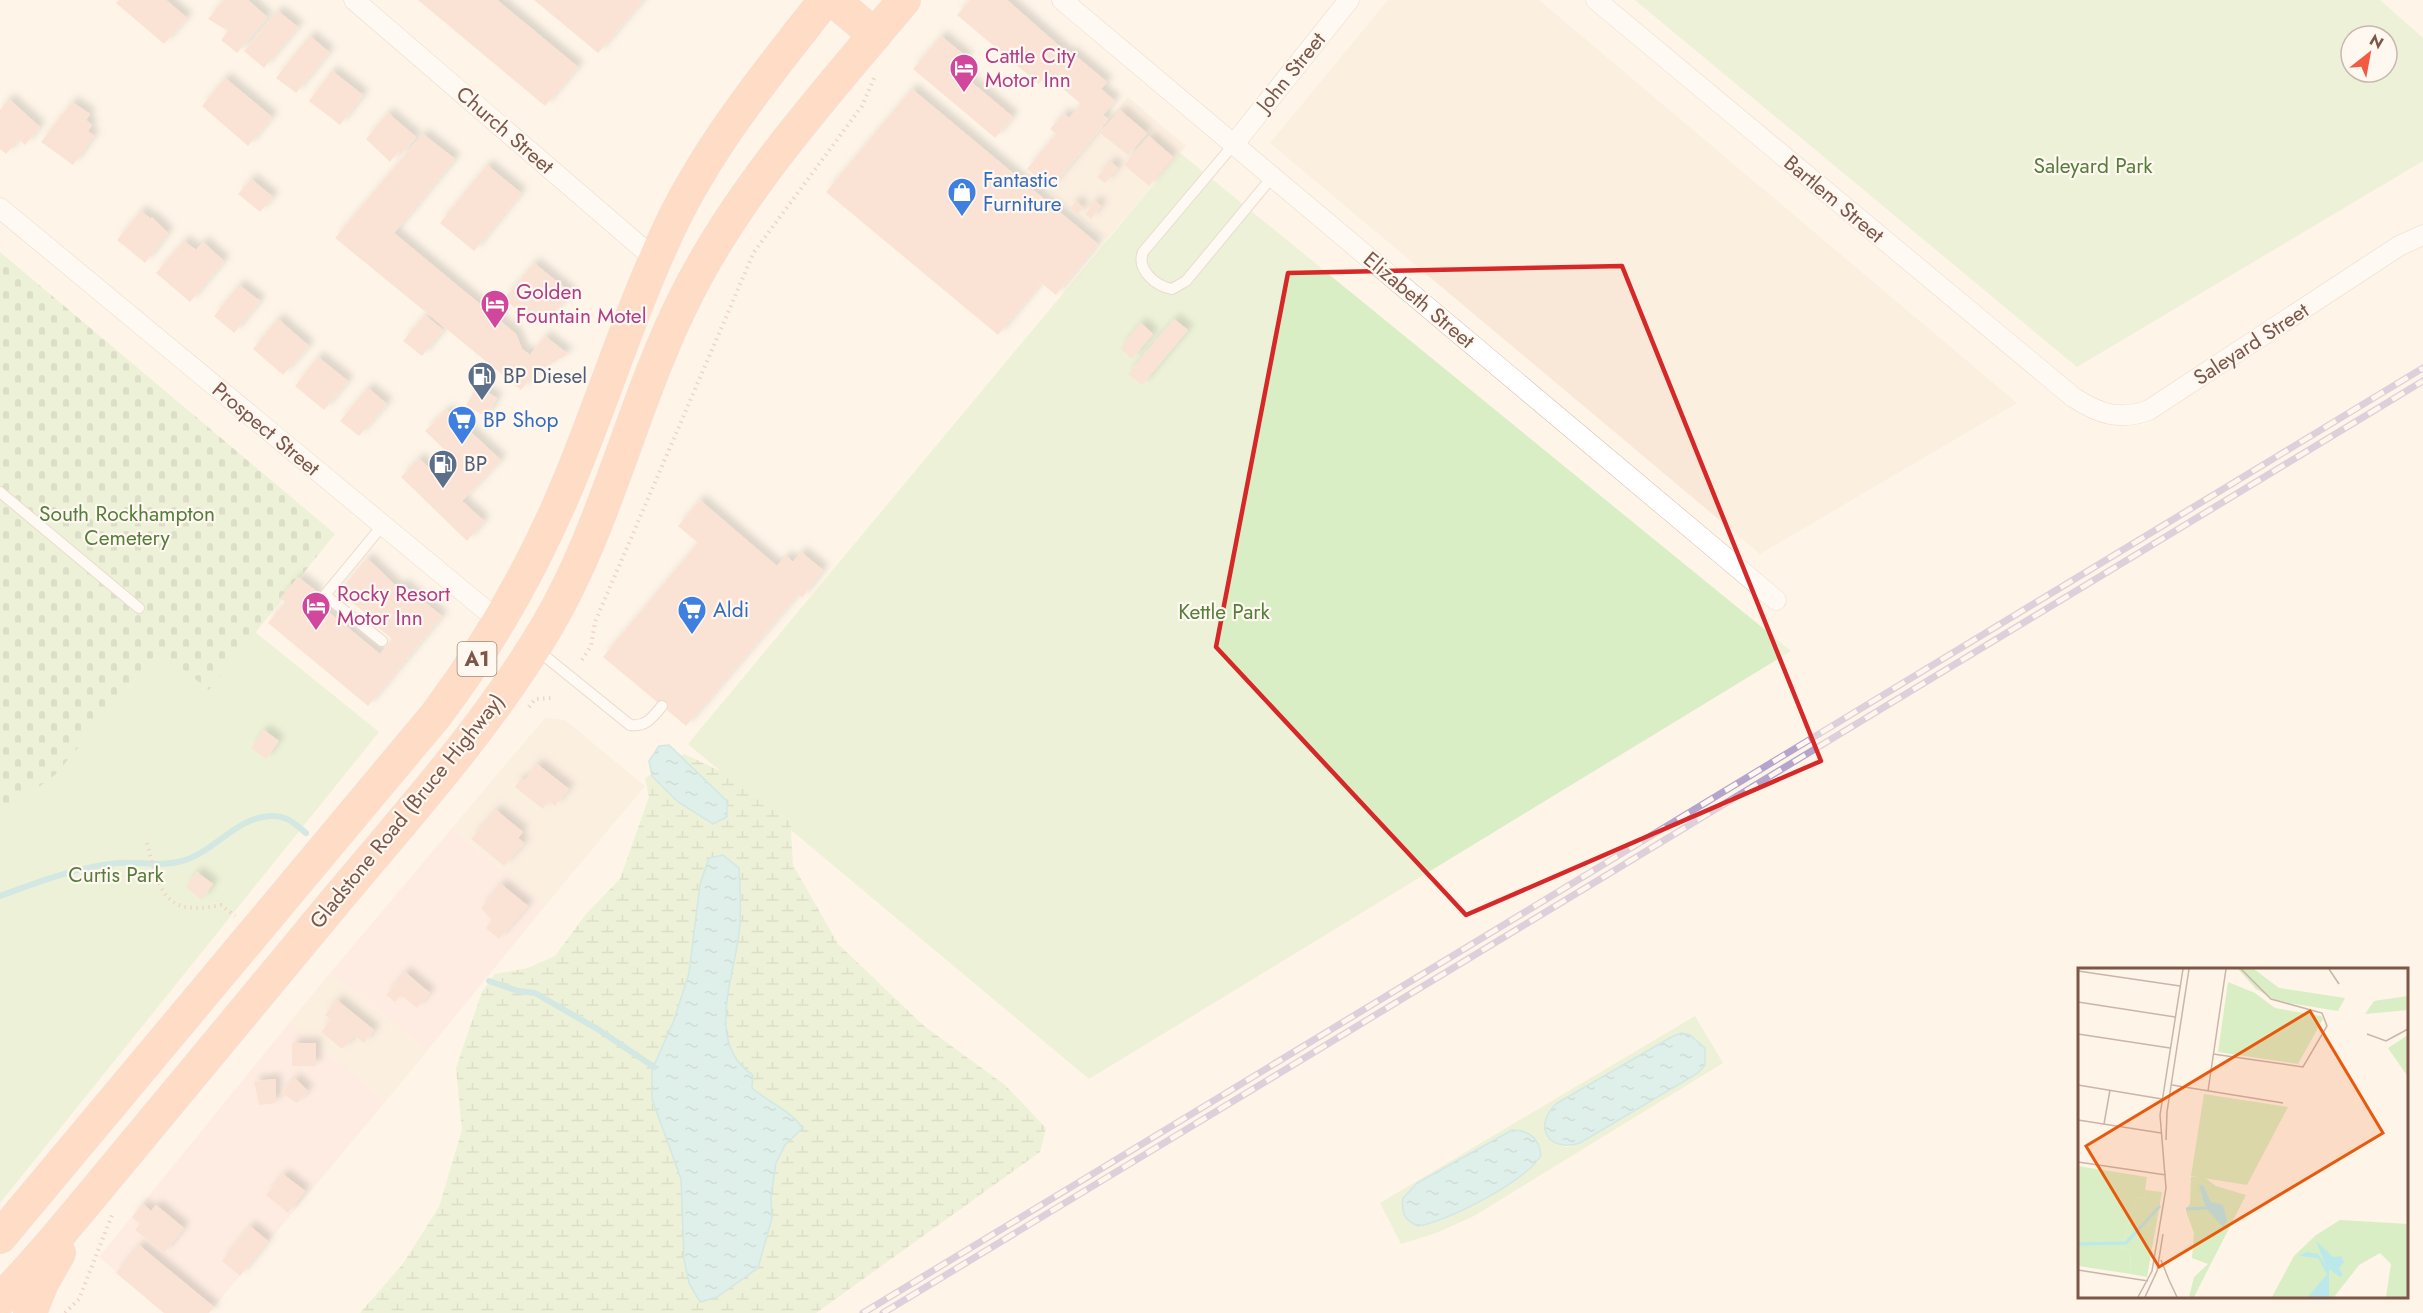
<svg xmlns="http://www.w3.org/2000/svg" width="2423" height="1313" font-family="Jost,sans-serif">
<defs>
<pattern id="wetland-marsh" width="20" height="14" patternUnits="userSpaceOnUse" patternTransform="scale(1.5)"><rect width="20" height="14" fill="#d9eec4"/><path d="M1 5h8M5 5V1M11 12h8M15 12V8" fill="none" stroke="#b5c4a1"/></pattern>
<pattern id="cemetery-stones" width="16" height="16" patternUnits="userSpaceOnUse" patternTransform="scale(1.5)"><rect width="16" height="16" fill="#d9eec4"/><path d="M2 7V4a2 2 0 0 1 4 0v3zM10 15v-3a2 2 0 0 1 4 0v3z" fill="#b5c4a1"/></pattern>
<pattern id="water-ripples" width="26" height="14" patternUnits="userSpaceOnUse" patternTransform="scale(1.5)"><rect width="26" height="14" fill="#bae8eb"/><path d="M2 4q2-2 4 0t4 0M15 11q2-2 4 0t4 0" fill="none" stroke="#9cbfc0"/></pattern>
<filter id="shadow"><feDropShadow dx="5.5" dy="-5.5" stdDeviation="3" flood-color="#0004"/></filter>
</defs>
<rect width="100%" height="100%" fill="#fef4e8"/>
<g fill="#f9e8d8">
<polygon points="1388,0 1539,0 2017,403 1760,554 1270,143"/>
<polygon points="1128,97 1186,146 1106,240 1049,191"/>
<polygon points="545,718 565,720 645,786 545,906 452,828"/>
<polygon points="331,972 427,1051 386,1101 290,1022"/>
</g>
<g fill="#ffe3db">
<polygon points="452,828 545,906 427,1051 331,972"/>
<polygon points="290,1022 386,1101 209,1313 164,1313 99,1257"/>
</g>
<g fill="#d9eec4" fill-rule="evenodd">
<path d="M1635 0H2380L2423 38V161L2077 367ZM2351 36H2387V72H2351Z"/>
<polygon points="1180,153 1791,651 1089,1079 688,744"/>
<polygon points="255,632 379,732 0,1203 0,817 56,774 159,650 209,689"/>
<path d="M1695 1016 1723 1063 1474 1216 1436 1233 1401 1244 1380 1203ZM1705 1048V1065L1580 1143 1568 1147 1557 1145ZM1540 1146 1541 1155 1538 1162C1503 1185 1469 1211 1429 1225Z"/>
</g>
<polygon fill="url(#wetland-marsh)" points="684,754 759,789 790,814 793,865 838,944 924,1026 1005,1085 1046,1128 1040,1152 816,1313 360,1313 402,1265 439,1207 462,1130 456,1068 482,992 495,974 528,968 555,956 586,914 620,879 649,797 645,778"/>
<polygon fill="url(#cemetery-stones)" points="0,252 335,534 209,690 159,650 56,774 0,817"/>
<g fill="url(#water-ripples)" stroke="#9fd9de" stroke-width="1.5">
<polygon points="669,745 727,801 727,817 713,824 678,802 652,776 649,761 659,746"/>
<path d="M723 855 739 868C740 890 742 912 739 933 734 979 705 1044 753 1075L752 1088C769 1103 790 1110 803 1128L785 1145 776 1163 771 1196 772 1218 758 1268 717 1297 700 1302 689 1283 684 1260 681 1179 652 1099V1070L674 1020 689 973 700 884 709 858Z"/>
<path d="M1682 1033 1690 1035 1705 1048V1065L1698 1073 1580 1143C1548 1153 1532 1126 1557 1103L1673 1036Z"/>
<path d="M1512 1130C1529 1130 1539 1138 1541 1155 1530 1179 1445 1223 1418 1226 1404 1220 1401 1213 1403 1198L1417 1183Z"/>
</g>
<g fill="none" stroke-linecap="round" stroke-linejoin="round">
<g stroke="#9fd9de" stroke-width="6">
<path d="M0 896C38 882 77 867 118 863 140 861 161 867 182 861 214 852 236 818 270 816 286 815 294 823 306 833"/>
<polyline points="489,981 518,991 535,993 599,1030 654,1067"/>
</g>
</g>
<g fill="#f7cfbd" filter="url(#shadow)">
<polygon points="119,0 166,0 187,18 164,44 116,3"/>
<polygon points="224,0 248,0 267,17 237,53 221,40 228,31 208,19"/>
<polygon points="418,0 497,0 578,67 545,106"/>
<polygon points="534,0 643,0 598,53"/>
<polygon points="970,0 1007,0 1065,51 1070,54 1071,52 1107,82 1101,89 1115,101 1103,115 1108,119 1050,188 1027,169 1056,134 1050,129 1064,113 1069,118 1081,104 1047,75 1039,84 957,15"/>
<polygon points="278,11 298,27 264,68 244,51"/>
<polygon points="310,36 329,52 296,93 276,78"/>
<polygon points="941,36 968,58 957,70 1013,117 995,138 913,69"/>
<polygon points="332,71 363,95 340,125 309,101"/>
<polygon points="225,78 272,117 248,146 202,106"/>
<polygon points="912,89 1098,244 1056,295 1041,283 998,335 826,192"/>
<polygon points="9,99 40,127 25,145 19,139 6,154 0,149 0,110"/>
<polygon points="72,102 90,114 86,120 92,125 88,131 94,136 73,165 41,142"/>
<polygon points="1120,110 1147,133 1128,155 1100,133"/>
<polygon points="388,113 416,137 401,155 398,152 390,162 366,139"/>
<polygon points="423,134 455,159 394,233 516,334 522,349 530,355 545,336 568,354 537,372 521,390 335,238"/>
<polygon points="1149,136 1173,157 1149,186 1124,165"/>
<polygon points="1111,162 1118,168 1105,183 1097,177"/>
<polygon points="487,165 521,193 474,251 440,223"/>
<polygon points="251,179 273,197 260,212 238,194"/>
<polygon points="1076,201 1083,208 1077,215 1070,208"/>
<polygon points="1095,201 1101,206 1091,219 1085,214"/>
<polygon points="141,211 151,219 152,217 168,233 145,263 117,240"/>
<polygon points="184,241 196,250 203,242 224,261 190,302 156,273"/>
<polygon points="534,263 571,293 550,317 545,314 536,325 504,299"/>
<polygon points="239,285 260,301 234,333 214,316"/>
<polygon points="425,315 443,330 422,356 403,341"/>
<polygon points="278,319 309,346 283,375 253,349"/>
<polygon points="1174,319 1188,330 1142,385 1128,374"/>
<polygon points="1141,323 1153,334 1132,359 1120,348"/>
<polygon points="318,357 348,381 324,410 295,386"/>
<polygon points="477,386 497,398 486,417 466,405"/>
<polygon points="368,388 387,404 359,436 340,421"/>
<polygon points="447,410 501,460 462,501 484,521 467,541 401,477 419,458 440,479 456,461 425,431"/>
<polygon points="700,500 777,566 786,556 793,562 801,552 823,570 802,598 798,594 686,726 603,657 698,543 678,526"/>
<polygon points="367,558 398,588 402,584 442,616 368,706 268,623 285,602 280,598 298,577 316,591 318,596 314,600 380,654 392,639 375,625 377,622 339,592"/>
<polygon points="264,730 279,741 266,759 251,748"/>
<polygon points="537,764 569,789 555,806 549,801 543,809 515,787 521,779 524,781"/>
<polygon points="496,810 523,832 518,838 524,843 504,866 471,839"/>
<polygon points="197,872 213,884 202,900 186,887"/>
<polygon points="501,884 528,906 499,939 486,928 492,920 481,908"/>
<polygon points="405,972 430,993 417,1008 401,995 395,1002 386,995"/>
<polygon points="337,1000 374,1030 364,1043 355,1036 342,1049 321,1032 331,1020 325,1015"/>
<rect x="292" y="1043" width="24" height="23"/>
<polygon points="295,1078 308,1091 297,1103 281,1093"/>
<polygon points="276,1079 276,1103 259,1105 254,1081"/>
<polygon points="283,1174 305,1191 288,1213 266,1195"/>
<polygon points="143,1204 151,1211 156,1205 184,1228 164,1253 135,1230 140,1224 132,1217"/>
<polygon points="250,1226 268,1241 240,1276 222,1261"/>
<polygon points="139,1245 214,1307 209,1313 164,1313 116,1273"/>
</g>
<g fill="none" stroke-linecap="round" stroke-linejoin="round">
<g stroke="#d5bcaf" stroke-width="12">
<g id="service">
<path d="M1234 144 1143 252C1136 270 1156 286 1172 289L1186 281 1273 176"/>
<polyline points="0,492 139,608"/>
<polyline points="382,641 325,595 382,526"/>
<path d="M536 649 630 725C646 727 652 718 662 706"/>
</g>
</g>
<g stroke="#d5bcaf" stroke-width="21">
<g id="minor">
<polyline points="354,0 656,260"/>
<polyline points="1062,0 1776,600"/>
<path d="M1596 0 2073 397C2099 414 2119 421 2149 410L2399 246 2423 235"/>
<polyline points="1234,144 1349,0"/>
<polyline points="0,208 500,622"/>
</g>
</g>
<g stroke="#ddd3cf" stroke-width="34">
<g id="trunk">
<polyline points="833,0 875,35"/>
<path d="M0 1237 436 715C488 646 531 571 565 491 602 404 629 314 669 229 709 144 768 73 825 0"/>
<path d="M0 1300C50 1248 95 1191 141 1136 198 1068 254 1000 310 932 389 835 482 736 546 628 607 525 632 403 686 296 740 188 827 92 904 0"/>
<polyline points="30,1313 42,1283 59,1253"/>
</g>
</g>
<g stroke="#ddb19f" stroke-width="4" stroke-dasharray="1.5 4.5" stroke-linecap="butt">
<polyline points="582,660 591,646 595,622 754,252 862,106 874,78"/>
<polyline points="529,707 535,699 551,698"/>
<path d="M147 843C160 891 163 917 221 905L235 916"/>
<polyline points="65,1313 79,1299 112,1215"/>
</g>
<use href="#service" stroke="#fff" stroke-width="10"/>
<use href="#minor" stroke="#fff" stroke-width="20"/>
<use href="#trunk" stroke="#febf9c" stroke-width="33"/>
<g stroke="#b5a4cb" stroke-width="7">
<g id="rail">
<polyline points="863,1313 2423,368"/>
<polyline points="883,1313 2423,381"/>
</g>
</g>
<use href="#rail" stroke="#fff8f0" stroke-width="4.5" stroke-dasharray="14" stroke-linecap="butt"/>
</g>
<path d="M0 0H2423V1313H0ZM1622 266 1821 761 1466 915 1216 647 1288 273Z" fill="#fef4e8" fill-opacity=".55" fill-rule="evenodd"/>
<path fill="none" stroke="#d62828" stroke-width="4.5" stroke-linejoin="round" d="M1622 266 1821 761 1466 915 1216 647 1288 273Z"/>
<defs>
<g id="hotel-pin" transform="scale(1.5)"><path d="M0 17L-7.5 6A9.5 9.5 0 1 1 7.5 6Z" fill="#d1479c" stroke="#fff8f0"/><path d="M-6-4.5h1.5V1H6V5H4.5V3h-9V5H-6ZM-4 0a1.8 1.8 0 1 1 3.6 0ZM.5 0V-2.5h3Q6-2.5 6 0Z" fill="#fff"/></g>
<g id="shop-pin" transform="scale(1.5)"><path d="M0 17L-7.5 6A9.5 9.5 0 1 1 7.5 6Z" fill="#3f7fe0" stroke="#fff8f0"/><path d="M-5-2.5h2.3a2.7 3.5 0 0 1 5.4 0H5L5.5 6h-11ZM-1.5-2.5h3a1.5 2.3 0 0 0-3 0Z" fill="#fff"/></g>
<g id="fuel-pin" transform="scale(1.5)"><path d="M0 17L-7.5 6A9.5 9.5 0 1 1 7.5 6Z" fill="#5c6f8a" stroke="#fff8f0"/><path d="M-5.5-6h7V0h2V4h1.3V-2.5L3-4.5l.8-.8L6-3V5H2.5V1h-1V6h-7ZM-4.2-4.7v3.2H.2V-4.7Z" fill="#fff"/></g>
<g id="supermarket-pin" transform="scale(1.5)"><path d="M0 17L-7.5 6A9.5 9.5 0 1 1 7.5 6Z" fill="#3f7fe0" stroke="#fff8f0"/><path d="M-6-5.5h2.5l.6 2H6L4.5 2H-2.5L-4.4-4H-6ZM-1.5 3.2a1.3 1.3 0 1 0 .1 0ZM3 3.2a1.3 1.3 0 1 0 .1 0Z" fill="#fff"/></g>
</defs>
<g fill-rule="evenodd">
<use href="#hotel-pin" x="964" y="68"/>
<use href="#shop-pin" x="962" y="192"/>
<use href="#hotel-pin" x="495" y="304"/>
<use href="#fuel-pin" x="482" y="376"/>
<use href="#supermarket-pin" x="462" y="420"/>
<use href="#fuel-pin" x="443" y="464"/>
<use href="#hotel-pin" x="316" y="606"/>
<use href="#supermarket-pin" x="692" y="610"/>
</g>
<g text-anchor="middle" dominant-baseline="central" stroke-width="4.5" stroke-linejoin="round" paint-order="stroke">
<rect fill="#fff8f0" stroke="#a3877a" stroke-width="1.5" x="457.5" y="642" width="39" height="34" rx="4.5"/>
<g font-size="20" font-weight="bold" fill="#7c5648">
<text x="477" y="659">A1</text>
</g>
<g font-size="21" fill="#b23c85" stroke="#fff8f0" text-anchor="start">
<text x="985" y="56">Cattle City<tspan x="985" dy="24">Motor Inn</tspan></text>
<text x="516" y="292">Golden<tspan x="516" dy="24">Fountain Motel</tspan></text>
<text x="337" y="594">Rocky Resort<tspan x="337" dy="24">Motor Inn</tspan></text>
</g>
<g font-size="21" fill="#7c5648" stroke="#fff8f0">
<text transform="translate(1291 72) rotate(-51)">John Street</text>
<text transform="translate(505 130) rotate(41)">Church Street</text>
<text transform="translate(1834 199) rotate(40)">Bartlem Street</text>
<text transform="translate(1419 300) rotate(40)">Elizabeth Street</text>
<text transform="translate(2251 344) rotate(-33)">Saleyard Street</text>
<text transform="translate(266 429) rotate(40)">Prospect Street</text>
<text transform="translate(407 811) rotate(-51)">Gladstone Road (Bruce Highway)</text>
</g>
<g font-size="21" fill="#557d3c" stroke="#fff8f0">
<text x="2093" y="166">Saleyard Park</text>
<text x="127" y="514">South Rockhampton<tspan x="127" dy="24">Cemetery</tspan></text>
<text x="1224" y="612">Kettle Park</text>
<text x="116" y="875">Curtis Park</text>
</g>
<g font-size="21" fill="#366cbe" stroke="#fff8f0" text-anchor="start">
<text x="983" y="180">Fantastic<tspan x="983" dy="24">Furniture</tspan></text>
<text x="483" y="420">BP Shop</text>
<text x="713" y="610">Aldi</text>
</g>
<g font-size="21" fill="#4e5e75" stroke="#fff8f0" text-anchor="start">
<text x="503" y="376">BP Diesel</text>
<text x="464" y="464">BP</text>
</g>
</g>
<g transform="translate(2078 968)">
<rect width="330" height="330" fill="#fef4e8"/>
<path d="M160 1H176L201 20 267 30 260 43 199 33 178 21ZM150 14 177 25 197 40 243 48 245 51 220 96 140 84ZM330 28V42L287 46 296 33ZM330 67V109L310 80ZM126 126 210 139 169 217 113 208ZM67 222 84 224 69 309 53 306 52 283 43 280 59 229 66 230Z" fill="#d9eec4"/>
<path d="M113 209H126L138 218 168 227 116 329H111L116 309 130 296 114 290 116 265 108 243 112 235ZM262 252 330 256V329H308L313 296 302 285 281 297 256 329H194L216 288 238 267Z" fill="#d9eec4"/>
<path d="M0 198 69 209 66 230 59 229 43 280 52 283 53 306 0 298Z" fill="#d9eec4"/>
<path d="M125 217 133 234 145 237 149 253 145 259 128 240 121 218ZM238 273 255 289 263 288 266 294 261 300 265 307 262 309 251 301V329H230L249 306 240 290 221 288 228 284 240 286 248 298Z" fill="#bae8eb"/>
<path fill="none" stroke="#bae8eb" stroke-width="3" d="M108 241 128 240M0 276 48 275 82 238"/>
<path fill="none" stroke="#cab5a8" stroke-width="1.5" d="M251 1 261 16M0 3 102 18M0 34 97 49M0 66 92 80M289 66 308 73 330 61M135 86 225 99 249 58 244 45 193 31 163 1M0 117 84 131M94 117 205 135M130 123 148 1M0 152 83 165M26 156 32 122M88 172 89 144 111 1M0 194 88 207M83 292 91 312M0 302 70 313M91 312 99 329M60 329 74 303 88 220 82 147 105 1M67 329 79 303 85 266"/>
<path fill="#e8590c" fill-opacity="0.15" stroke="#e8590c" stroke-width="3" d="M232 43 305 165 81 299 8 178Z"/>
<rect width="330" height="330" fill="none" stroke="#7c5648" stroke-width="3"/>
</g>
<g transform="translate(2369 54) rotate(31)"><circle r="28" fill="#fff8f0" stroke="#cbb7ad" stroke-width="1.5"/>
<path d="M0-4.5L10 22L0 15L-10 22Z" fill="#f35a42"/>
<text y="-9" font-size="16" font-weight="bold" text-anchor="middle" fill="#7c5648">N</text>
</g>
</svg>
